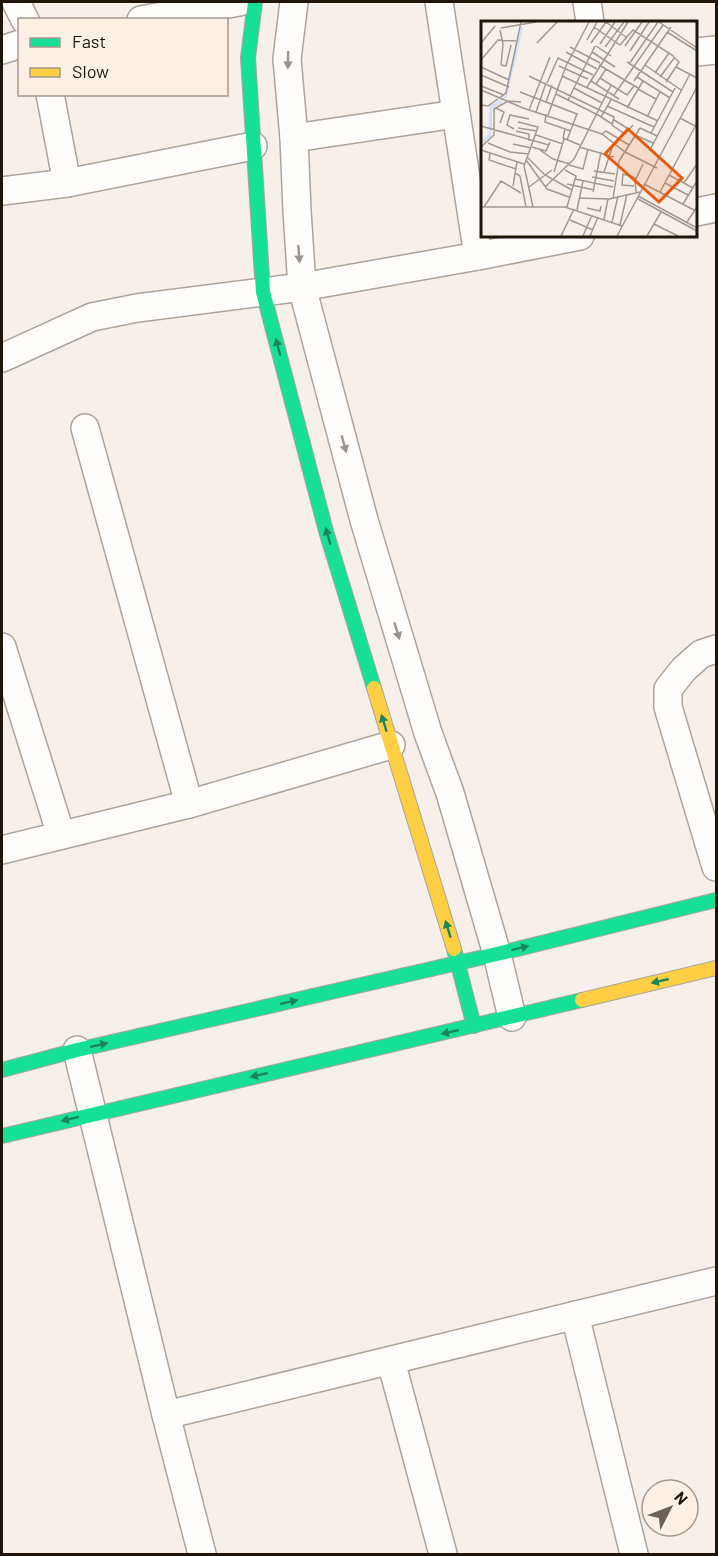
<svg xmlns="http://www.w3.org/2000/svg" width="718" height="1556" font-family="Barlow,sans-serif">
<rect width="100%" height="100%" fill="#f7f0ea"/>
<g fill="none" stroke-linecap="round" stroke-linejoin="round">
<g stroke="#aca49c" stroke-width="30">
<g id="street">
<polyline points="16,2 25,20"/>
<polyline points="294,2 287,59 294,138 297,211 302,287 364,520 428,733 450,793 497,954 512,1017"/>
<polyline points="439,2 478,256"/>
<polyline points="587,2 590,22"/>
<polyline points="141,20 239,2"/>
<polyline points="2,50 20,44"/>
<polyline points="696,52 716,50"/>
<polyline points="50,94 67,183"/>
<polyline points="294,138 456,114"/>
<polyline points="2,191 67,183 253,146"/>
<polyline points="696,212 716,208"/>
<polyline points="2,358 92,317 137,308 302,287 478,256 580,236"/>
<polyline points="85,428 189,804"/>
<polyline points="2,647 61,835"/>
<polyline points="716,649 701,654 684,669 668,689 668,707 716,867"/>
<polyline points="2,850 189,804 391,745"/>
<polyline points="77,1050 166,1415 202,1554"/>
<polyline points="575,1315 634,1554"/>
<polyline points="391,1361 443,1554"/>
<polyline points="166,1415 716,1281"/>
</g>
</g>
<g stroke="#aca49c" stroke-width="16">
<g id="fast">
<polyline points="255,2 248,58 263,292 326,531 374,688"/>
<polyline points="454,949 474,1026"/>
<polyline points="2,1070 77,1050 497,954 716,900"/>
<polyline points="2,1136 582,1000"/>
</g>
</g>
<g stroke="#aca49c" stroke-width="16">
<g id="slow">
<polyline points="374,688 454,949"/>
<polyline points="582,1000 716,968"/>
</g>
</g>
<use href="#street" stroke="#fefdfc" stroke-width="27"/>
<use href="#fast" stroke="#16e098" stroke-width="14"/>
<use href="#slow" stroke="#ffcf43" stroke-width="14"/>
</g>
<defs><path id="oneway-solid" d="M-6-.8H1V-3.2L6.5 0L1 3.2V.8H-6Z" transform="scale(1.5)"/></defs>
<g fill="#9a9590">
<use href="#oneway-solid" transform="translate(288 60) rotate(91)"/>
<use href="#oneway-solid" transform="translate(299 254) rotate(86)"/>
<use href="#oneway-solid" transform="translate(344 444) rotate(75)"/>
<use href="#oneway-solid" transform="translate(397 631) rotate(73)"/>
</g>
<g fill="#1a8559">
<use href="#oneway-solid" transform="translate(278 347) rotate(-105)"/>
<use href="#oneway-solid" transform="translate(328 536) rotate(-106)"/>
<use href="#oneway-solid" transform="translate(384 723) rotate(-107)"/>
<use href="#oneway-solid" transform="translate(448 929) rotate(-107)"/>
<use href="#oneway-solid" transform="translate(520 948) rotate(-14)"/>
<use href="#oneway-solid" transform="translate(660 981) rotate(167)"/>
<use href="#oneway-solid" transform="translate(289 1002) rotate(-13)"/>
<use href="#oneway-solid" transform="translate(450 1032) rotate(167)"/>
<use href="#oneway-solid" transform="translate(99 1045) rotate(-13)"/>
<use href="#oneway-solid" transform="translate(259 1075) rotate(167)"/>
<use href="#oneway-solid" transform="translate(70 1119) rotate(166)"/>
</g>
<g transform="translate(481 21)">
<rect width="216" height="216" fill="#f7f0ea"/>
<path fill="none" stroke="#d2e1f9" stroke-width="3" d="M24 77 41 6M0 122 9 114 10 86 21 80"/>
<path fill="none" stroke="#a19891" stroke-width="1.5" d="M178 1 216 27M113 6 139 24 152 9 191 34 198 41 185 61M20 7 55 1M19 9 22 23 20 44M186 11 216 30M106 19 116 1M0 22 14 5M56 22 76 1M110 22 125 1 145 16M119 23 134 1M115 25 130 35M144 25 161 1M89 26 119 42M124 26 143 1M149 30 168 1M85 31 116 48M111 31 134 46M0 39 17 19 35 20M146 41 192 71M148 43 177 1M20 44 25 45 30 24M118 44 157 67M164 44 200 69M78 45 107 58M0 46 28 59M195 46 216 57M174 52 188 32M0 54 28 66M48 55 133 96 131 104 144 113 152 104M81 55 177 100M156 56 189 77M179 56 194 36M119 57 146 74 153 65M110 60 138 78M153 60 190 6M66 62 77 37 112 54M115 63 125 48M0 65 23 74M106 66 147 1M93 67 121 82M157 68 175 78M0 69 42 87 121 113 144 131 176 147M39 71 96 93 86 119M75 73 121 96M133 74 182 4M87 79 114 25M130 79 120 96 131 103M65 81 71 64M0 84 7 85 25 72 40 1M126 85 173 106M15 87 23 91 19 102M146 87 162 60M48 89 69 36M55 91 65 62M65 93 64 101 90 110M67 94 85 45 108 1M166 96 179 71M199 97 216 106M133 99 149 109M37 101 57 106 43 145 52 186M0 105 68 124M37 107 56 110M159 107 176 115M33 108 26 104 29 94 48 98M84 108 82 117 99 124M35 110 48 113V120M170 112 194 67M121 113 125 110 148 124M55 114 82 123M154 114 172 122M7 122 29 131 48 133M32 123 50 127M0 126 13 114V88L27 80 40 81M51 126 65 130 69 121M98 126 133 136M0 129 43 143M59 129 72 138 89 143M9 132 8 139 35 148M46 136 64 154 91 169M178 136 169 129 209 53M45 139 66 168 88 176M88 144 102 148 107 128M84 149 95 155 86 186M113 150 134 153M73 151 83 118M123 151 132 124M34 152 39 155 45 186M188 154 212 167M111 156 133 160M94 158 132 166M184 162 207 174M203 162 216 143M86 163 113 169M163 163 213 189M32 165 36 141M153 165 141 164 142 153 155 157M48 166 71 149M64 166 93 138 130 64M112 171 120 131M155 171 154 160 162 143M179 171 216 102M157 175 216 207M98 177 128 178 159 171M132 177 138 140 159 107M157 178 216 210M202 183 216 160M0 186H84L141 205M3 186 20 160 40 172M106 187 119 190 120 185M96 189 102 160M123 198 127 178M89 199 112 209M131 201 137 175M206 201 216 186M173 203 197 215M139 204 146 173M80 215 93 188M102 215 111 194M109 215 117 196M136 215 216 66M166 215 180 191"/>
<path fill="#e8590c" fill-opacity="0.15" stroke="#e8590c" stroke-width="3" d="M147 108 201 157 178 181 124 133Z"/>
<rect width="216" height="216" fill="none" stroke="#1f150b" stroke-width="3"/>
</g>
<rect width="718" height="1556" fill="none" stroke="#1f150b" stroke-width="6"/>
<rect x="18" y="18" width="210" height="78" fill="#fcf0e5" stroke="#a4988e" stroke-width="1.5"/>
<rect x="30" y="38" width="30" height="9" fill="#16e098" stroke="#a4988e" stroke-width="1.5"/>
<text x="72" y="48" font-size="18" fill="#1f150b">Fast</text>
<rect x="30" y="68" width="30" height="9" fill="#ffcf43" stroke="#a4988e" stroke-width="1.5"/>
<text x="72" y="78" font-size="18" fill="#1f150b">Slow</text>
<g transform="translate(670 1508) rotate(48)"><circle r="28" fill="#fcf0e5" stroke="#a4988e" stroke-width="1.5"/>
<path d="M0-4.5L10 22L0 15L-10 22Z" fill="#6b6259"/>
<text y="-9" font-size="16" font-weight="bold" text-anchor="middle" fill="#1f150b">N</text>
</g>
</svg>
